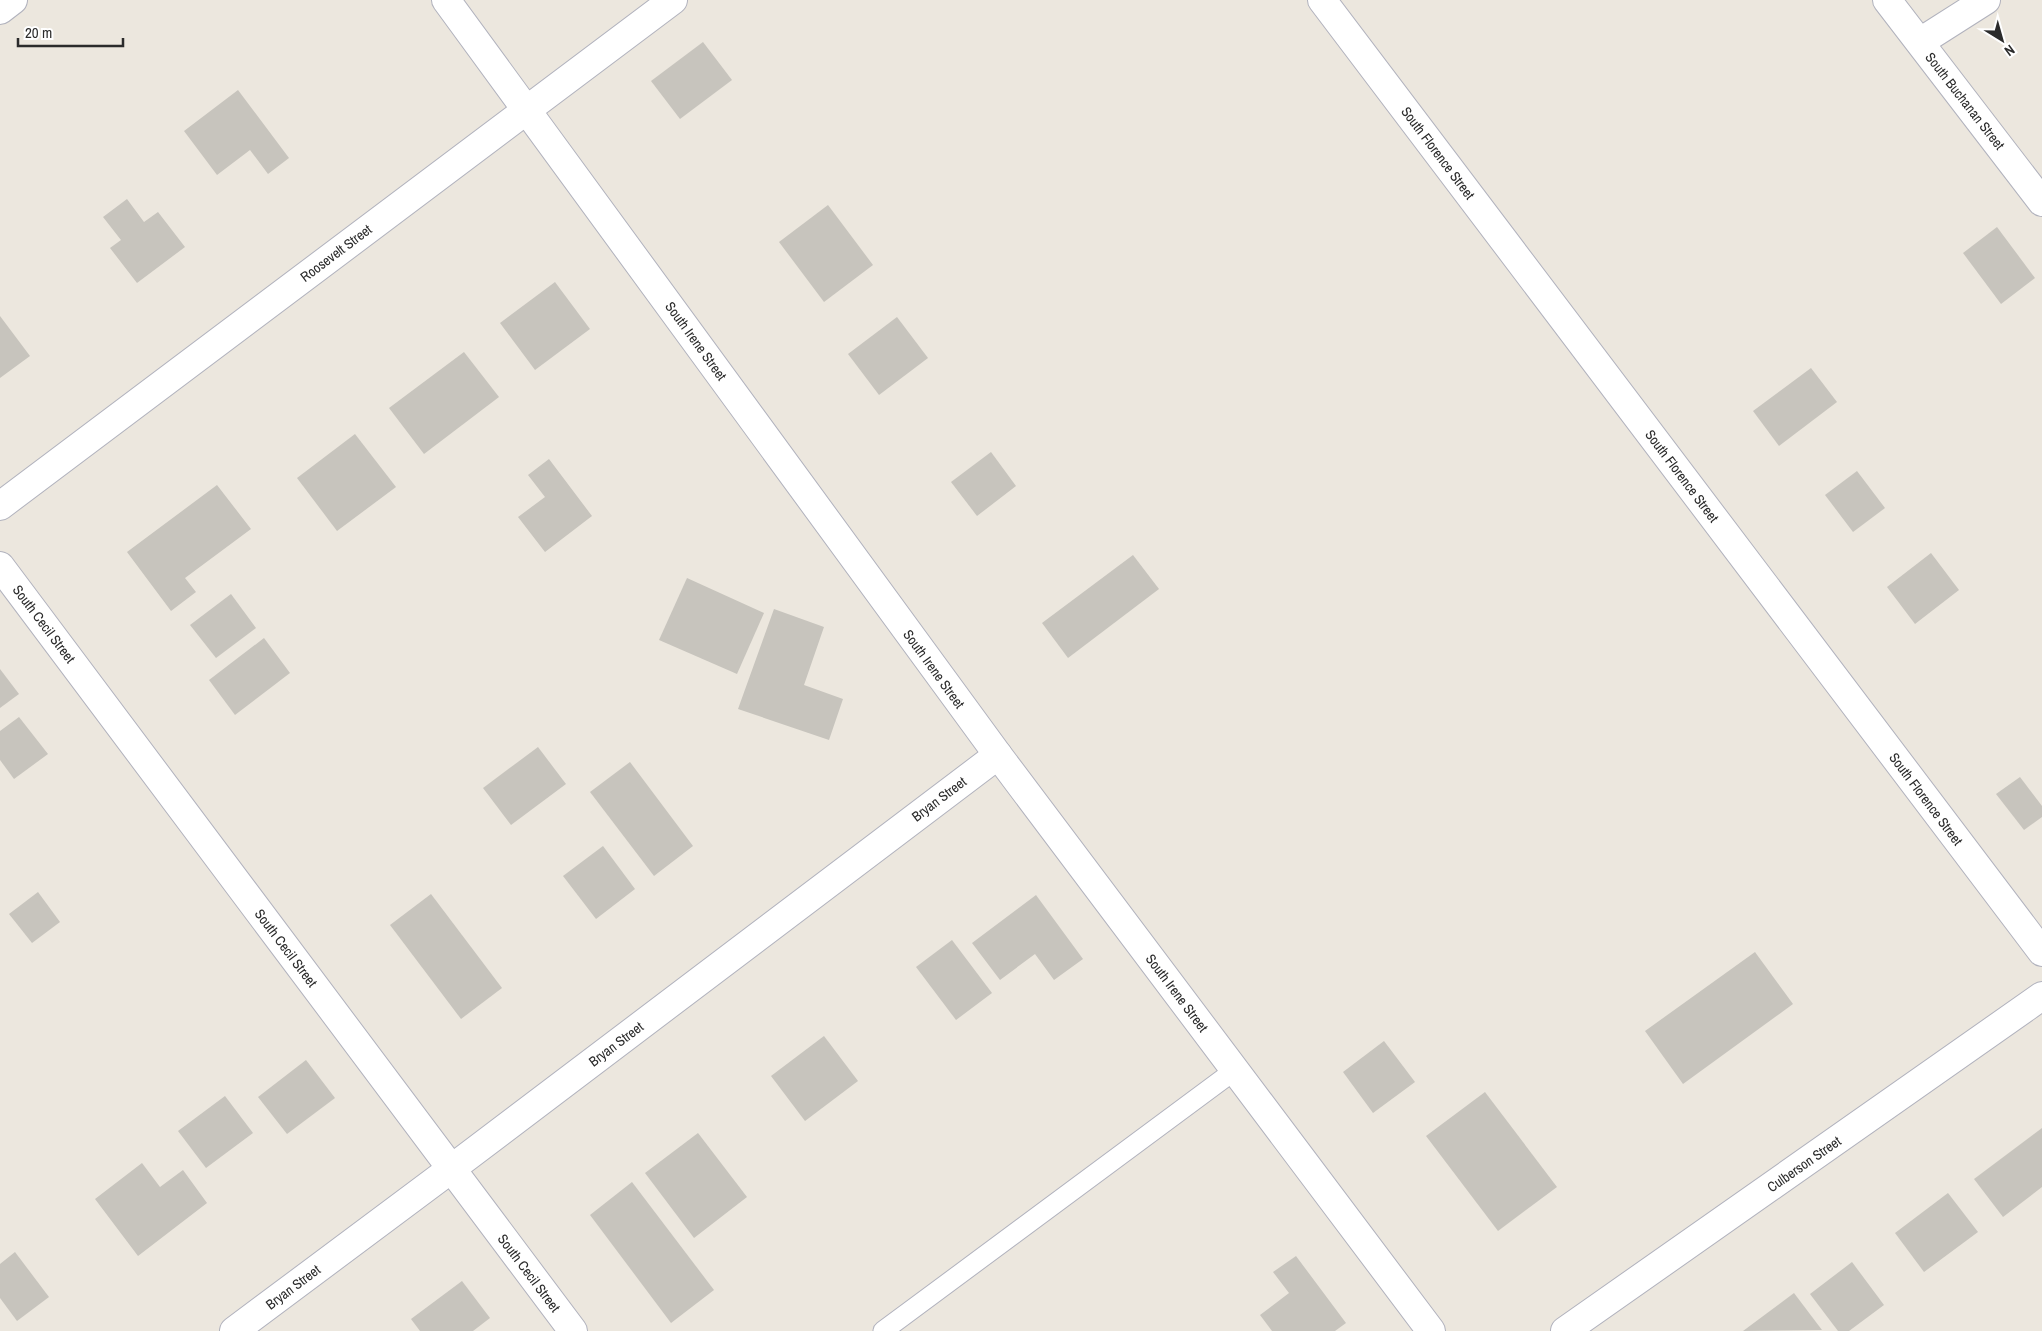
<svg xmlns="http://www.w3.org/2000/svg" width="2042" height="1331" font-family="'Archivo Narrow',sans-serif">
<rect width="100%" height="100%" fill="#ece7de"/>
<g fill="#c7c4bd">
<polygon points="703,42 732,80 680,119 651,81"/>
<polygon points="238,90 289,158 268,174 250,150 217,175 184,131"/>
<polygon points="127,199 144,222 158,212 185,247 137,283 110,248 121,240 103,217"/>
<polygon points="828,205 873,265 824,302 779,242"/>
<polygon points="1997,227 2035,278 2001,304 1963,253"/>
<polygon points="555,282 590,329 535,370 500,323"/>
<polygon points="0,316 30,356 0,378"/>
<polygon points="897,317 928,358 879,395 848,354"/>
<polygon points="464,352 499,397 424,454 389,408"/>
<polygon points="1811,368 1837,402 1779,446 1753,411"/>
<polygon points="355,434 396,487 337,531 297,478"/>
<polygon points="991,452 1016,486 977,516 951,482"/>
<polygon points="549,459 592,516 545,552 518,517 545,497 528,475"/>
<polygon points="1857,471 1885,508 1853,532 1825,495"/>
<polygon points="217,485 251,529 185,578 196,592 171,611 127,552"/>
<polygon points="1931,553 1959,590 1915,624 1887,587"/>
<polygon points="1133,555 1159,589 1068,658 1042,623"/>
<polygon points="687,578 764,613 737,674 659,640"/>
<polygon points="231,594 256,628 216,658 190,625"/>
<polygon points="774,609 824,627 804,685 843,699 829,740 738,709"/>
<polygon points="264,638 290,673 235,715 209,680"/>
<polygon points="0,669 19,694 0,708"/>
<polygon points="19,717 48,754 14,779 0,760 0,731"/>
<polygon points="538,747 566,784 511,825 483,788"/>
<polygon points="630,762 693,846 654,876 590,792"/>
<polygon points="2020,777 2042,806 2042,817 2024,830 1996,794"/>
<polygon points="603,846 635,889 596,919 563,876"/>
<polygon points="38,892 60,922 32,943 9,914"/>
<polygon points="431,894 502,988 461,1019 390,925"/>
<polygon points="1036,895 1083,959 1054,980 1035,954 1000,980 972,943"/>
<polygon points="952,940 992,993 956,1020 916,967"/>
<polygon points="1755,952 1793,1004 1683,1084 1645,1031"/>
<polygon points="824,1036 858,1081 805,1121 771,1076"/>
<polygon points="1384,1041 1415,1082 1373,1113 1343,1072"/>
<polygon points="306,1060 335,1098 287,1134 258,1097"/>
<polygon points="1485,1092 1557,1187 1498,1231 1426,1136"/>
<polygon points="225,1096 253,1133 206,1168 178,1131"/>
<polygon points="2042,1128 2042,1187 2003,1217 1974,1179"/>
<polygon points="698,1133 747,1197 694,1238 645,1173"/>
<polygon points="142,1163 160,1187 183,1170 207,1203 138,1256 95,1199"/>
<polygon points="632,1182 714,1290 671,1323 590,1215"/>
<polygon points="1948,1193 1978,1232 1924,1272 1895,1233"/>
<polygon points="15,1252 49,1297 17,1321 0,1298 0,1264"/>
<polygon points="1296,1256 1346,1323 1335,1331 1272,1331 1260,1315 1289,1293 1273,1272"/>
<polygon points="1852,1262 1884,1305 1849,1331 1838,1331 1810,1294"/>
<polygon points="462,1281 490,1318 473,1331 420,1331 411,1319"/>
<polygon points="1794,1293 1822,1330 1743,1331"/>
</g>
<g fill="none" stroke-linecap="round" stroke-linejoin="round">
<g stroke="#b1b2bd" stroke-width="21">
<polyline id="lane" points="883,1331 1235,1070"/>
</g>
<g stroke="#b1b2bd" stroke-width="30">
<g id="street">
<polyline points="446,0 998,755 1431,1331"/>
<polyline points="1322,0 2042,952"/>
<polyline points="1887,0 2042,202"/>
<polyline points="0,10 13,0"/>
<polyline points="1920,42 1986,0"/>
<polyline points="0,506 673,0"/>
<polyline points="0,566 573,1331"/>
<polyline points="234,1331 451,1169 998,755"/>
<polyline points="1565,1331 2042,996"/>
</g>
</g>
<use href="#lane" stroke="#fff" stroke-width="19"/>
<use href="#street" stroke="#fff" stroke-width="28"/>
</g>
<g text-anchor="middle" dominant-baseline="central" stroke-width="4" stroke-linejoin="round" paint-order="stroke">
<g font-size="14" fill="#2b2b2b" stroke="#fff">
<text transform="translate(1965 101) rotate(52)">South Buchanan Street</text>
<text transform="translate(1438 153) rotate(53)">South Florence Street</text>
<text transform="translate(336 253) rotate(-37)">Roosevelt Street</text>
<text transform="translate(696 341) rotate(54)">South Irene Street</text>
<text transform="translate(1682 476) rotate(53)">South Florence Street</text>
<text transform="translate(44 624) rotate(53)">South Cecil Street</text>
<text transform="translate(934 669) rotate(54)">South Irene Street</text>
<text transform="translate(939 799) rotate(-37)">Bryan Street</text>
<text transform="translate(1926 799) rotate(53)">South Florence Street</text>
<text transform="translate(286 948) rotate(53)">South Cecil Street</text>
<text transform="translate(1177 993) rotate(53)">South Irene Street</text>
<text transform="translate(616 1044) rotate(-37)">Bryan Street</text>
<text transform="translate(1804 1164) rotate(-35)">Culberson Street</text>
<text transform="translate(529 1273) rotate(53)">South Cecil Street</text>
<text transform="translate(293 1287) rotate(-37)">Bryan Street</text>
</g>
</g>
<g transform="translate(2002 40) rotate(143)" stroke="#ffffff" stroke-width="4" paint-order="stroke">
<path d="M0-4L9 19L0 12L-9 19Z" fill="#2b2b2b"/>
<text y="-8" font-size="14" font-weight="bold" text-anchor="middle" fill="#2b2b2b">N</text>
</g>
<path d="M18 38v8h105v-8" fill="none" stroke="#2b2b2b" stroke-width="2.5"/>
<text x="25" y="38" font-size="15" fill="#2b2b2b" stroke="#ffffff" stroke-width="4" paint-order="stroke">20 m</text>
</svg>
